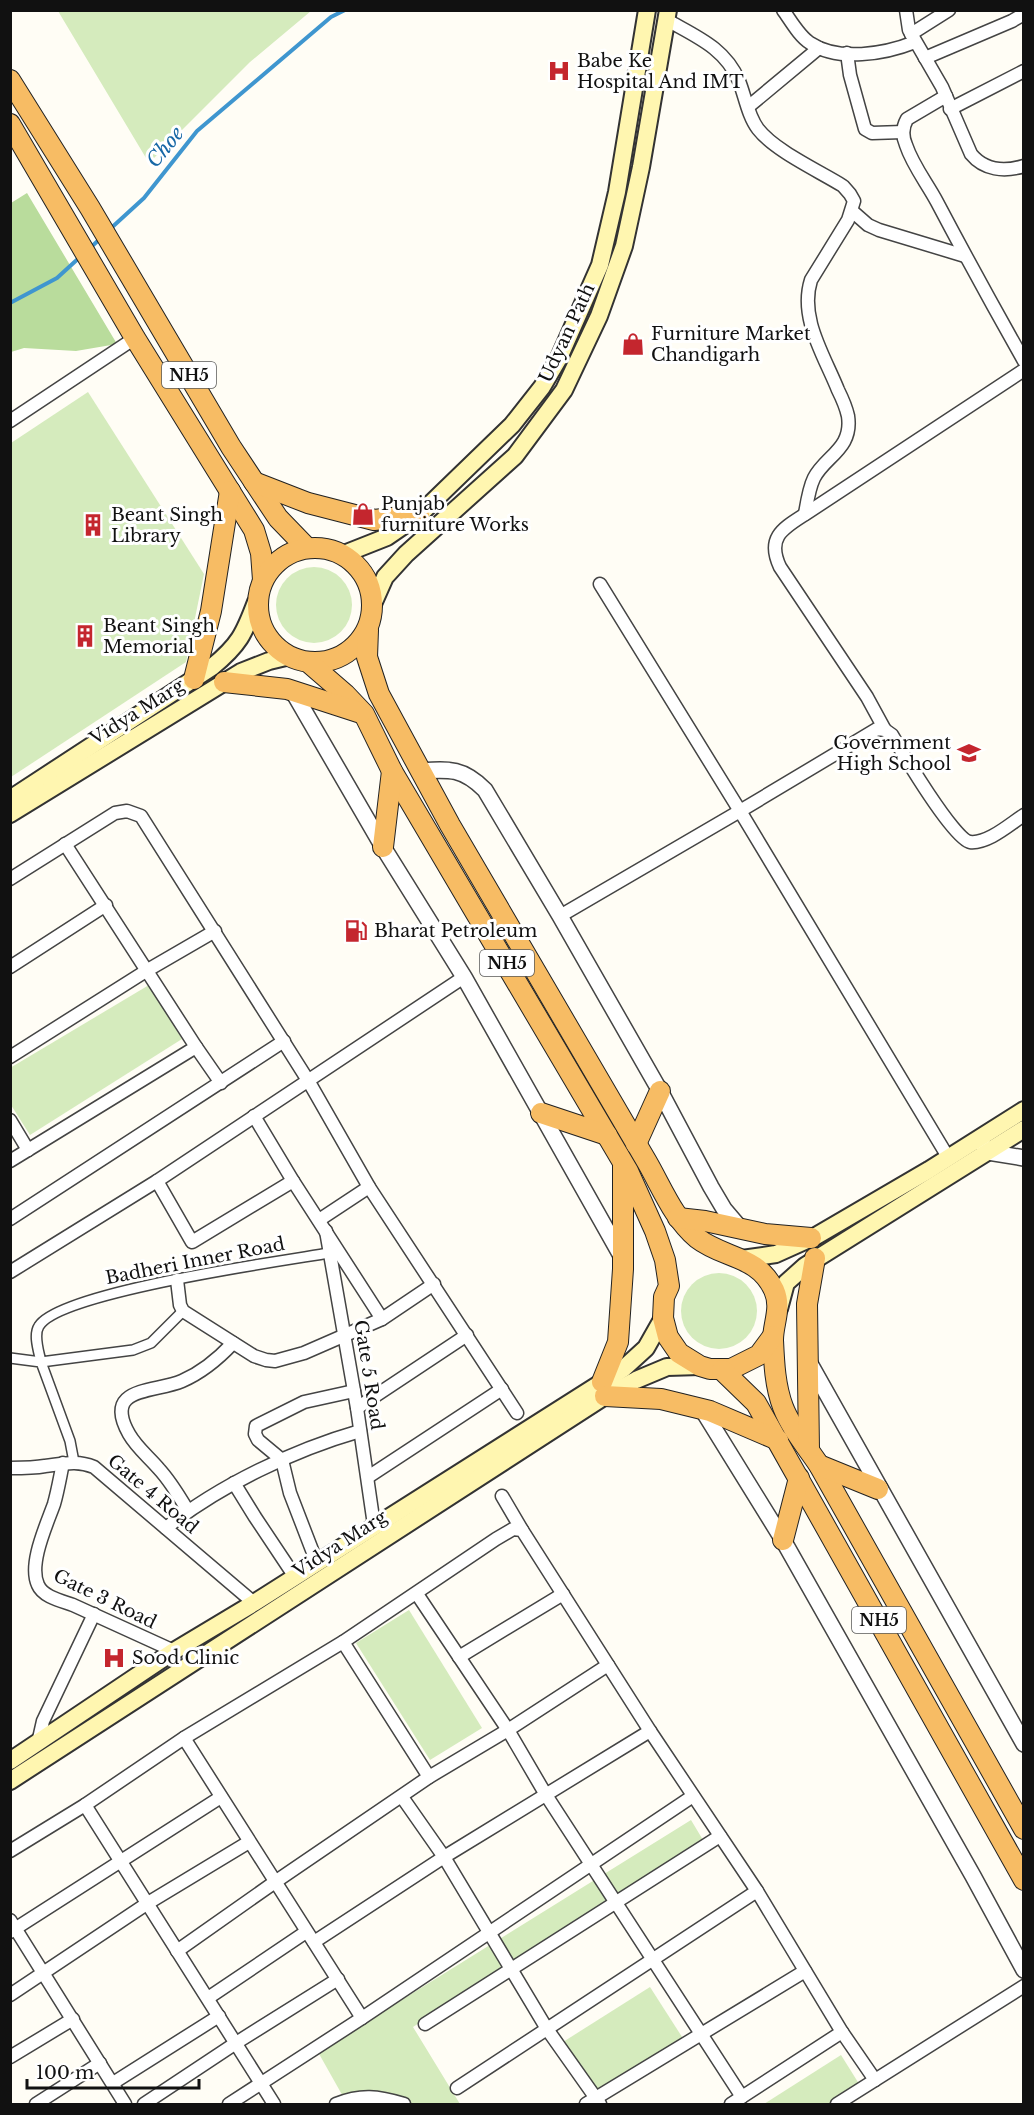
<svg xmlns="http://www.w3.org/2000/svg" width="1034" height="2115" font-family="'Libre Baskerville',serif">
<rect width="100%" height="100%" fill="#fffdf5"/>
<g fill="#d5ebbd">
<polygon points="58,11 311,11 250,62 149,163"/>
<polygon points="88,392 204,574 186,662 11,777 11,443"/>
<circle cx="314" cy="605" r="38"/>
<polygon points="149,985 182,1039 30,1135 11,1105 10,1068"/>
<circle cx="719" cy="1311" r="38"/>
<polygon points="409,1610 482,1728 430,1760 356,1643"/>
<polygon points="691,1820 703,1840 413,2027 460,2104 414,2104 399,2098 345,2100 318,2052"/>
<polygon points="650,1987 684,2040 597,2095 563,2042"/>
<polygon points="841,2055 861,2087 834,2104 764,2104"/>
</g>
<polygon fill="#b9dc9c" points="27,193 117,344 76,351 24,348 11,352 11,203"/>
<g fill="none" stroke-linecap="round" stroke-linejoin="round">
<g stroke="#3f96cf" stroke-width="4">
<polyline points="109,230 144,198 197,131 331,17 345,10"/>
<polyline points="90,248 102,237"/>
<polyline points="10,303 57,278 80,257"/>
</g>
<g stroke="#444" stroke-width="12">
<g id="pedestrian">
<path d="M183 1311 151 1343 133 1350 41 1362C39 1352 33 1335 39 1326 59 1292 282 1261 329 1253"/>
<polyline points="10,1358 41,1362 70,1441 74,1462"/>
</g>
</g>
<g stroke="#444" stroke-width="15">
<g id="minor">
<path d="M783 10C791 21 799 36 810 43 838 62 885 54 915 42"/>
<path d="M906 10 909 30 942 87 971 154C984 170 1004 172 1024 166"/>
<path d="M667 20C697 37 725 48 739 81 745 96 748 116 758 129 775 151 819 171 843 186L850 194 854 201 848 220 811 280C799 318 824 355 838 390 842 398 846 407 848 416 853 449 825 456 814 478 809 488 807 502 805 514"/>
<polyline points="911,34 949,10"/>
<polyline points="847,53 850,75 865,129 872,133 903,132"/>
<polyline points="925,58 1012,21 1024,14"/>
<path d="M946 96 907 119C902 128 902 136 906 145 913 166 927 183 937 202 965 255 994 308 1024 361"/>
<polyline points="748,107 819,48"/>
<polyline points="950,109 1024,71"/>
<polyline points="852,211 868,225 879,230 965,256"/>
<polyline points="10,421 135,338"/>
<polyline points="600,584 740,811 948,1157"/>
<path d="M885 730 867 697 780 567C765 535 786 527 810 511L1024 370"/>
<polyline points="10,879 115,813 127,811 141,816 309,1082 369,1187 517,1413"/>
<path d="M560 916 740 811 877 729 885 730 892 735C902 752 954 840 970 842 988 844 1010 824 1024 815"/>
<polyline points="10,967 106,905"/>
<polyline points="196,1047 221,1083"/>
<polyline points="10,1057 146,971 215,931"/>
<polyline points="254,1116 293,1181 382,1319"/>
<polyline points="10,1120 28,1150"/>
<polyline points="10,1161 196,1047 65,844"/>
<polyline points="157,1181 192,1242 293,1181"/>
<polyline points="10,1219 284,1041"/>
<polyline points="319,1220 369,1187"/>
<polyline points="326,1231 357,1408 374,1525"/>
<polyline points="10,1272 157,1181 464,977"/>
<polyline points="177,1280 180,1305 183,1311 254,1356 266,1360 275,1361 304,1353 382,1319 434,1284"/>
<polyline points="357,1408 467,1335"/>
<path d="M63 1463C60 1477 58 1490 54 1504 47 1524 28 1564 38 1585 43 1597 62 1601 73 1605L174 1651"/>
<path d="M10 1468C22 1468 34 1468 45 1466 63 1464 77 1460 94 1467L254 1603"/>
<polyline points="368,1477 502,1389"/>
<polyline points="234,1483 255,1517 295,1577"/>
<polyline points="502,1496 522,1530"/>
<path d="M188 1511C179 1496 171 1482 159 1469 149 1457 137 1448 129 1434 102 1386 154 1393 182 1381 203 1372 218 1359 233 1343"/>
<path d="M166 1528C220 1485 294 1450 360 1431"/>
<polyline points="317,1563 290,1493 282,1460 258,1440 255,1434 256,1426 304,1402 354,1391"/>
<polyline points="417,1594 508,1730 546,1795 742,2097"/>
<polyline points="343,1642 429,1777"/>
<polyline points="459,1657 563,1594"/>
<polyline points="184,1738 362,2018"/>
<polyline points="38,1743 43,1721 94,1614"/>
<polyline points="402,1797 444,1857 547,2029 600,2104"/>
<polyline points="85,1805 274,2104"/>
<polyline points="10,1851 85,1805 184,1738 343,1642 496,1539 513,1529 522,1530 650,1731 757,1891 842,2032 875,2080"/>
<polyline points="10,1920 125,2104"/>
<polyline points="10,1932 221,1797"/>
<polyline points="314,1942 444,1857 650,1731"/>
<polyline points="177,1951 275,1882 429,1777 508,1730 608,1665"/>
<polyline points="10,1995 148,1903 249,1842"/>
<polyline points="208,1998 306,1932"/>
<polyline points="425,2024 720,1836"/>
<polyline points="10,2057 73,2019"/>
<polyline points="113,2083 219,2016"/>
<polyline points="457,2088 757,1891"/>
<polyline points="36,2104 100,2063"/>
<polyline points="144,2104 236,2043 338,1979"/>
<polyline points="229,2104 362,2018 693,1796"/>
<path d="M336 2104C361 2094 378 2096 404 2104"/>
<polyline points="586,2104 805,1971"/>
<polyline points="731,2104 842,2032"/>
<polyline points="837,2104 1024,1986"/>
</g>
</g>
<g stroke="#444" stroke-width="18">
<g id="tertiary">
<polyline points="292,690 383,847 464,977 623,1259"/>
<path d="M420 771C450 769 463 768 485 790L560 916 660 1091 711 1187 724 1209 741 1229"/>
<polyline points="983,1145 988,1152 1024,1158"/>
<polyline points="809,1362 1024,1744"/>
<polyline points="702,1409 783,1540 973,1876 1024,1970"/>
</g>
</g>
<g stroke="#333" stroke-width="20">
<g id="secondary">
<polyline points="344,554 387,537 419,515 512,425 542,387 559,358 600,265 617,192 647,10"/>
<polyline points="373,604 385,577 406,554 515,456 564,390 599,316 624,246 641,167 668,10"/>
<path d="M10 799 212 667C239 645 244 634 256 602"/>
<polyline points="10,814 241,672 269,661 290,656"/>
<polyline points="742,1259 776,1254 816,1236 929,1170 1024,1110"/>
<polyline points="779,1309 786,1283 805,1266 1024,1129"/>
<polyline points="10,1761 174,1651 254,1603 623,1369 646,1348 663,1318"/>
<polyline points="10,1781 605,1396 636,1380 667,1367 700,1366"/>
</g>
</g>
<g stroke="#222" stroke-width="22">
<g id="trunk">
<polyline points="10,80 90,208 231,447 278,518 307,548"/>
<polyline points="10,124 135,338 254,530 261,553 263,580"/>
<polyline points="254,482 308,503 374,520 419,515"/>
<circle cx="315" cy="605" r="57"/>
<path d="M368 630 367 657 379 694 450 825 647 1162C662 1188 674 1219 697 1238 724 1259 758 1255 774 1290 782 1308 773 1323 773 1340 774 1362 775 1386 783 1407 791 1428 807 1447 819 1465L1024 1829"/>
<polyline points="308,662 345,694 364,714 392,771 628,1171 655,1231 665,1260 669,1286 664,1297 663,1318 668,1337 679,1353 700,1366 710,1369 731,1369 759,1355 773,1336"/>
<polyline points="194,679 211,611 230,491"/>
<polyline points="224,682 287,689 361,713"/>
<polyline points="383,847 392,771"/>
<polyline points="541,1113 607,1135"/>
<polyline points="636,1144 660,1091"/>
<polyline points="678,1218 705,1221 765,1234 811,1238"/>
<polyline points="722,1370 756,1403 1024,1880"/>
<polyline points="602,1382 618,1342 623,1269 623,1166"/>
<polyline points="605,1396 661,1399 710,1411 778,1440"/>
<polyline points="809,1450 807,1304 815,1258"/>
<polyline points="819,1465 878,1489"/>
<polyline points="783,1540 799,1478"/>
</g>
</g>
<use href="#pedestrian" stroke="#fff" stroke-width="9"/>
<use href="#minor" stroke="#fff" stroke-width="12"/>
<use href="#tertiary" stroke="#fff" stroke-width="15"/>
<use href="#secondary" stroke="#fff6b0" stroke-width="16"/>
<use href="#trunk" stroke="#f7bc64" stroke-width="20"/>
</g>
<defs>
<g id="hospital-bare" transform="scale(1.8)"><path d="M-5-5h3v3.5h4V-5h3V5h-3V1.5h-4V5h-3Z" fill="#c4262e" stroke="#fff" stroke-width="2.5" paint-order="stroke"/></g>
<g id="shop-bare" transform="scale(1.8)"><path d="M-5-2.5h2.3a2.7 3.5 0 0 1 5.4 0H5L5.5 6h-11ZM-1.5-2.5h3a1.5 2.3 0 0 0-3 0Z" fill="#c4262e" stroke="#fff" stroke-width="2.5" paint-order="stroke"/></g>
<g id="building-bare" transform="scale(1.8)"><path d="M-4-6H4V6H1V3H-1V6H-4ZM-2.5-4.3h1.7v1.8h-1.7ZM.8-4.3h1.7v1.8H.8ZM-2.5-1h1.7V.8h-1.7ZM.8-1h1.7V.8H.8Z" fill="#c4262e" stroke="#fff" stroke-width="2.5" paint-order="stroke"/></g>
<g id="school-bare" transform="scale(1.8)"><path d="M0-5L7-2L0 1L-7-2ZM-4 1L0 2.5L4 1V4Q0 6-4 4Z" fill="#c4262e" stroke="#fff" stroke-width="2.5" paint-order="stroke"/></g>
<g id="fuel-bare" transform="scale(1.8)"><path d="M-5.5-6h7V0h2V4h1.3V-2.5L3-4.5l.8-.8L6-3V5H2.5V1h-1V6h-7ZM-4.2-4.7v3.2H.2V-4.7Z" fill="#c4262e" stroke="#fff" stroke-width="2.5" paint-order="stroke"/></g>
</defs>
<g fill-rule="evenodd">
<use href="#hospital-bare" x="559" y="71"/>
<use href="#shop-bare" x="633" y="344"/>
<use href="#shop-bare" x="363" y="514"/>
<use href="#building-bare" x="93" y="525"/>
<use href="#building-bare" x="85" y="636"/>
<use href="#school-bare" x="969" y="753"/>
<use href="#fuel-bare" x="356" y="931"/>
<use href="#hospital-bare" x="114" y="1658"/>
</g>
<g text-anchor="middle" dominant-baseline="central" stroke-width="6" stroke-linejoin="round" paint-order="stroke">
<g fill="#fff" stroke="#585858" stroke-width="1.5">
<rect x="162" y="362" width="54" height="26" rx="4.5"/>
<rect x="480" y="950" width="54" height="26" rx="4.5"/>
<rect x="852" y="1607" width="54" height="26" rx="4.5"/>
</g>
<g font-size="16" font-weight="bold" fill="#111">
<text x="189" y="375">NH5</text>
<text x="507" y="963">NH5</text>
<text x="879" y="1620">NH5</text>
</g>
<g font-size="18" fill="#111" stroke="#fff" text-anchor="start">
<text x="577" y="61">Babe Ke<tspan x="577" dy="21">Hospital And IMT</tspan></text>
<text x="651" y="334">Furniture Market<tspan x="651" dy="21">Chandigarh</tspan></text>
<text x="381" y="504">Punjab<tspan x="381" dy="21">furniture Works</tspan></text>
<text x="111" y="515">Beant Singh<tspan x="111" dy="21">Library</tspan></text>
<text x="103" y="626">Beant Singh<tspan x="103" dy="21">Memorial</tspan></text>
<text x="951" y="743" text-anchor="end">Government<tspan x="951" dy="21">High School</tspan></text>
<text x="374" y="931">Bharat Petroleum</text>
<text x="132" y="1658">Sood Clinic</text>
</g>
<g font-size="18" fill="#111" stroke="#fff">
<text transform="translate(567 333) rotate(-65)">Udyan Path</text>
<text transform="translate(137 712) rotate(-32)">Vidya Marg</text>
<text transform="translate(195 1261) rotate(-11)">Badheri Inner Road</text>
<text transform="translate(369 1375) rotate(81)">Gate 5 Road</text>
<text transform="translate(153 1494) rotate(40)">Gate 4 Road</text>
<text transform="translate(340 1544) rotate(-33)">Vidya Marg</text>
<text transform="translate(105 1599) rotate(26)">Gate 3 Road</text>
</g>
<g font-size="20" font-style="italic" fill="#1768a6" stroke="#fff">
<text transform="translate(165 147) rotate(-51)">Choe</text>
</g>
</g>
<rect width="1034" height="2115" fill="none" stroke="#111111" stroke-width="24"/>
<path d="M27 2079v9h172v-9" fill="none" stroke="#111111" stroke-width="3"/>
<text x="36" y="2079" font-size="18" fill="#111111" stroke="#ffffff" stroke-width="4.5" paint-order="stroke">100 m</text>
</svg>
